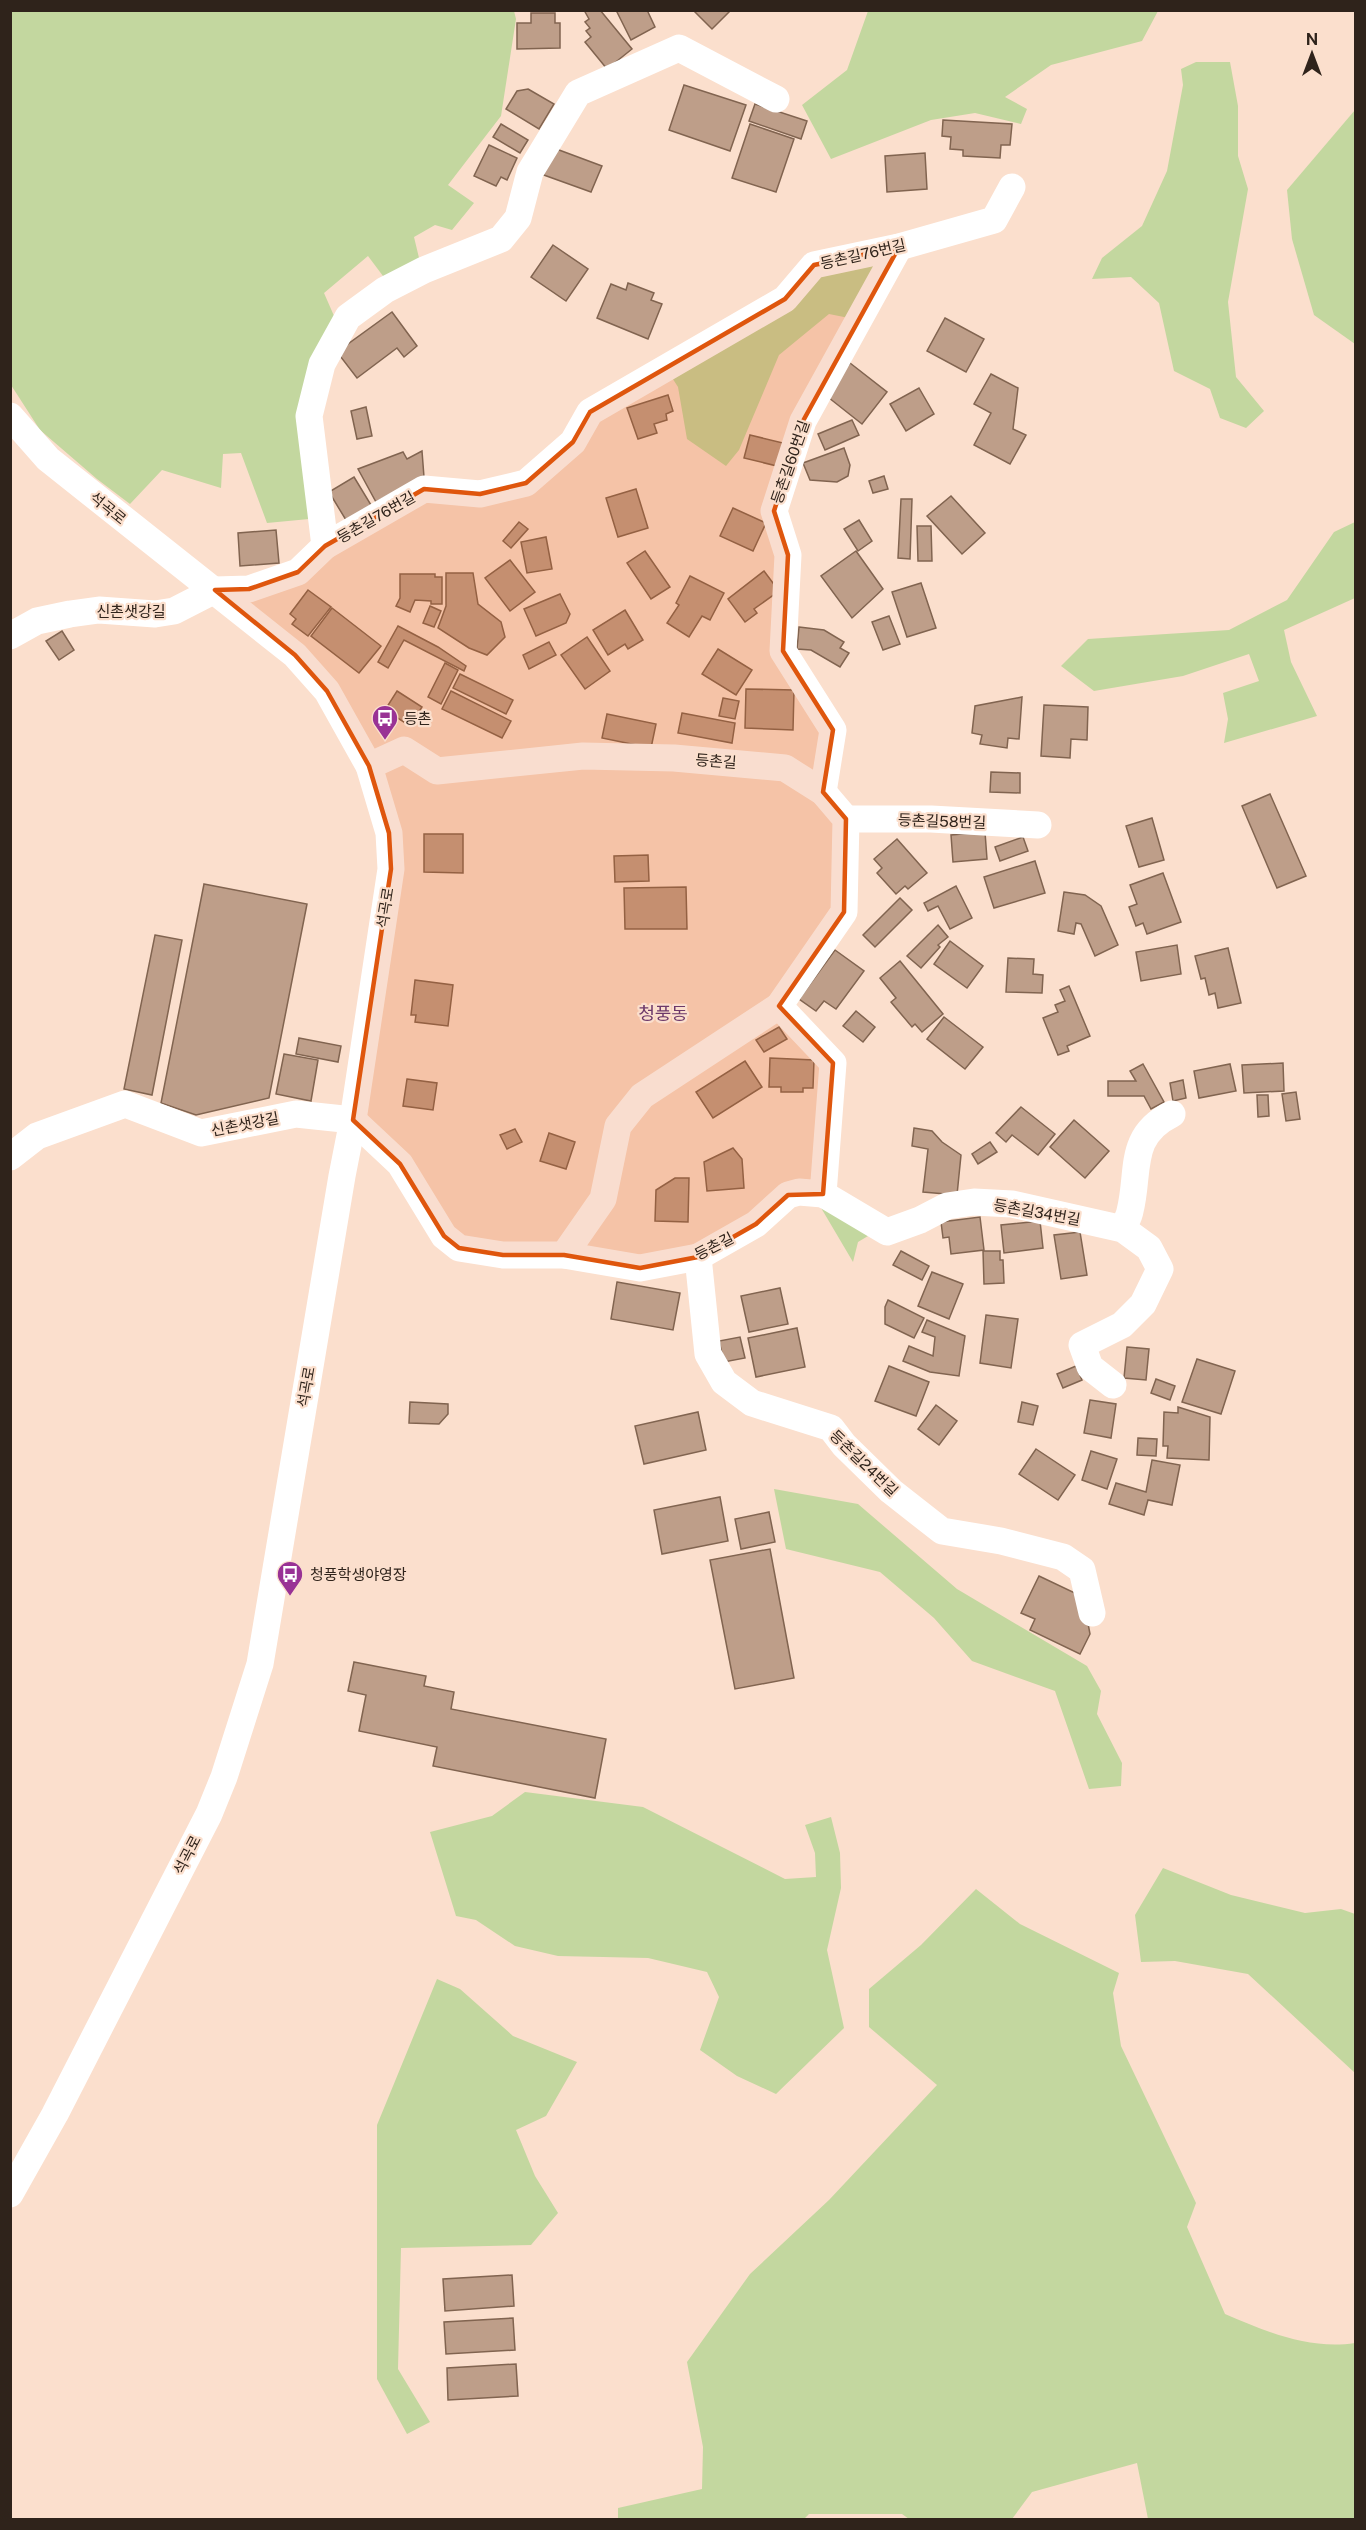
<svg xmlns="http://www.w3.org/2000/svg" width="1366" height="2530" font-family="'Public Sans','Noto Sans KR',sans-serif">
<rect width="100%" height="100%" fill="#fbdfcd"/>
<g fill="#c3d79f">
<polygon points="10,11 514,11 516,19 501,116 448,185 474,203 452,230 435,225 414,237 420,262 386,280 368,256 324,293 338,325 314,364 309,519 267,523 241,453 223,454 221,488 162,470 130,504 97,479 40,430 11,385"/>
<polygon points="868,11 868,10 1158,11 1142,41 1051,65 1005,97 1027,109 1021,124 975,113 931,120 831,159 802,105 847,70"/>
<polygon points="1196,62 1230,62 1238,106 1238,156 1248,189 1228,302 1236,377 1264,411 1246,428 1220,418 1210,389 1174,371 1159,303 1131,277 1092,279 1102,258 1142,226 1167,171 1183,85 1181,69"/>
<polygon points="1355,110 1355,344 1314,315 1292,239 1287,190"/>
<polygon points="886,259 849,318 829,314 779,355 739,450 726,466 687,439 678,387 669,373 820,272"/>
<polygon points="1355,522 1355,598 1284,630 1291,662 1317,716 1224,743 1228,719 1223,693 1259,681 1249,654 1183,676 1094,691 1061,666 1088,639 1229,630 1287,600 1334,532"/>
<polygon points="817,1201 873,1233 858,1242 853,1262"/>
<polygon points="774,1489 858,1504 957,1589 1087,1666 1101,1691 1097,1714 1122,1763 1121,1786 1089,1789 1055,1691 972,1661 934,1618 880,1572 786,1549"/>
<polygon points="525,1792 643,1807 785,1879 816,1877 815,1853 805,1825 831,1817 840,1853 841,1888 827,1950 844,2028 776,2094 737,2076 700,2050 719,1997 707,1972 648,1958 558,1956 515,1946 476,1920 456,1916 430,1832 492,1816"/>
<polygon points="1163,1868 1231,1895 1305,1913 1341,1909 1355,1914 1355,2073 1248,1974 1175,1961 1141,1962 1135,1915"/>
<path d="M976 1889 1020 1924 1119 1973 1113 1993 1121 2046 1196 2203 1187 2227 1225 2314C1267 2332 1310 2350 1355 2343V2519H1148L1137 2463 1032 2492 1012 2519H909L902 2514H809L803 2520 618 2519V2508L702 2489 703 2447 687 2362 750 2274 829 2200 937 2085 869 2027V1989L921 1945Z"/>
<polygon points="437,1979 460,1989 513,2036 577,2062 546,2116 516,2130 535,2176 558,2213 531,2245 401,2248 398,2369 430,2422 407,2434 377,2379 377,2125"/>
</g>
<g fill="#be9e89" stroke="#816450" stroke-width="1.5">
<polygon points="584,10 600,10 632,49 607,69 585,42 591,37 586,31 590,28 585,22 589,19"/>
<polygon points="616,10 647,10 655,27 631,40"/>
<polygon points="693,10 731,10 712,29"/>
<polygon points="531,13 555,13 555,23 560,23 560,48 517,49 517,23 531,23"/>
<polygon points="684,85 746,105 730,151 669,130"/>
<polygon points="528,89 554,104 539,129 506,109 517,91"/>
<polygon points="755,104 807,121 801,139 749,121"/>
<polygon points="943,120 1012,124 1010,145 1001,145 1000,158 963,156 963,150 950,149 951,137 942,136"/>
<polygon points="501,124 528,140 520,153 493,137"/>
<polygon points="750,124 794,139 776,192 732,178"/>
<polygon points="489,145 517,158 507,180 501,177 496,186 474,176"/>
<polygon points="551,147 602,166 591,192 541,174"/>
<polygon points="925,153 927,189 887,192 885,156"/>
<polygon points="553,245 588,269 566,301 531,277"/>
<polygon points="628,283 654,293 651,300 662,304 648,339 597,318 611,284 626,290"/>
<polygon points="392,312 417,346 404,357 397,348 357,378 337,352"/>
<polygon points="945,318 984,339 966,372 927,351"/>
<polygon points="850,363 887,392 862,424 824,394"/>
<polygon points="991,374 1018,388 1013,429 1026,435 1010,464 974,445 991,413 974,404"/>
<polygon points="919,388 934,414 906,431 890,404"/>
<polygon points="668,395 673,411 666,414 667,420 654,424 657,433 638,439 627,408"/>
<polygon points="366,407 372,436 357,439 351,411"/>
<polygon points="852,420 859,435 825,450 818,434"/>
<polygon points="750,435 783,443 777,466 744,458"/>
<polygon points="844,448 850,465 848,476 837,482 810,480 803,463"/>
<polygon points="422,451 424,477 376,502 358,469 403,452 407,459"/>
<polygon points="884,476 888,489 873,493 869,481"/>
<polygon points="354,477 374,510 349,525 329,492"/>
<polygon points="636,489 648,528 618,537 606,498"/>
<polygon points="951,496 985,533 962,554 927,516"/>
<polygon points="901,499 912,499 910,559 898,558"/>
<polygon points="733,508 766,523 753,551 720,536"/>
<polygon points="859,520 872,541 858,551 844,529"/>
<polygon points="519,522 528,529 511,548 503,541"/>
<polygon points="917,526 931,526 932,561 918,561"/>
<polygon points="276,530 279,563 240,566 238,533"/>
<polygon points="546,537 552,569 527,573 521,542"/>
<polygon points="645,551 670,587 651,599 627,563"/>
<polygon points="856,551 883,589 852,618 821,576"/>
<polygon points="510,560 535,592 510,611 485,578"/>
<polygon points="764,571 779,591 754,609 757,613 745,622 728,599"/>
<polygon points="446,573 473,573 478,604 501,622 505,637 487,655 469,648 438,628 446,606"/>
<polygon points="400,574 435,574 435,577 442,577 442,604 431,604 431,601 415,600 410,612 396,606 400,598"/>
<polygon points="690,576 724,593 710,620 702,616 689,637 667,623 679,605 676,603"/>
<polygon points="921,583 936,628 907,637 892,592"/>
<polygon points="308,590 331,607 308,636 292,624 296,619 290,614"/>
<polygon points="560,594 570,614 566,623 536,636 524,609"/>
<polygon points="430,606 441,611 434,627 423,623"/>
<polygon points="332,608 381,646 359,673 311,636"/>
<polygon points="625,610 643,640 628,649 625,644 608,655 593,630"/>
<polygon points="889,616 900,644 883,650 872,622"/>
<polygon points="398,626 438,647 466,666 464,671 404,640 388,668 378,662"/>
<polygon points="799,627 824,630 844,642 840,648 849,653 840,667 811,650 797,649"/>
<polygon points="62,631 74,650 59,660 46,641"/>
<polygon points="587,637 610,671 585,689 561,655"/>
<polygon points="549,642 556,655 529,669 523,655"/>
<polygon points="718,649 752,670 736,695 702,674"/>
<polygon points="445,663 458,670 441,704 428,697"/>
<polygon points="460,674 513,700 506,714 453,688"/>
<polygon points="746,689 794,690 793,730 745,728"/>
<polygon points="397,691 422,707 410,726 385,710"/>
<polygon points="451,691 511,721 502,738 442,709"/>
<polygon points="1022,697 1019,739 1008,738 1007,748 980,744 982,735 972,733 975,706"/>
<polygon points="723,698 739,701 735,719 719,716"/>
<polygon points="1044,705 1088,707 1087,740 1071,739 1070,758 1041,756"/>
<polygon points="682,713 735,723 732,743 678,733"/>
<polygon points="607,714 656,724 651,748 602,738"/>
<polygon points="991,772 1020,773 1020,793 990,792"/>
<polygon points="1270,794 1306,876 1277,888 1242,806"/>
<polygon points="1152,818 1164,860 1139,867 1126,826"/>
<polygon points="985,832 987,859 953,862 951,835"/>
<polygon points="424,834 463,834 463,873 424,872"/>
<polygon points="1023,837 1028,851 1000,861 995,847"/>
<polygon points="897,839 927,873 908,889 905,886 896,894 877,873 882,868 874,859"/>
<polygon points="648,855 649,881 615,882 614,856"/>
<polygon points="1035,861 1045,893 994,908 984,877"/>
<polygon points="1163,873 1181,922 1147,934 1143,923 1136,926 1129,907 1137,904 1130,885"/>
<polygon points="204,884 307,904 269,1098 196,1115 161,1103"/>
<polygon points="956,886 972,918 950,929 938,906 928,911 924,903"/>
<polygon points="686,887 687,929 625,929 624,888"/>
<polygon points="1064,892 1085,895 1101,906 1118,945 1095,956 1081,924 1076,923 1074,934 1058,931"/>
<polygon points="900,898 912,910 875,947 863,935"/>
<polygon points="938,925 948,937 938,945 940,947 921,968 907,956"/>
<polygon points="155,935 182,940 152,1095 124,1089"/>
<polygon points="950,941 983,966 967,988 934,964"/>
<polygon points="1177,945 1181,974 1141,981 1136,952"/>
<polygon points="1228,948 1241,1003 1218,1008 1215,993 1209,995 1205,978 1201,979 1195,956"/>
<polygon points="835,950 864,971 836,1009 824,1001 816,1011 799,999"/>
<polygon points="1008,958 1034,959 1033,974 1043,975 1042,993 1006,992"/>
<polygon points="900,961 943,1014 922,1032 915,1024 912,1027 891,1002 896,998 880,978"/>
<polygon points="415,980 453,985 448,1026 415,1022 416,1015 411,1015"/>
<polygon points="1069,986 1090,1036 1067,1046 1069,1051 1058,1055 1043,1018 1058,1012 1055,1005 1065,1001 1060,990"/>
<polygon points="856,1011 875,1027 863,1042 843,1026"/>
<polygon points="944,1017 983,1047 965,1069 927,1039"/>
<polygon points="779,1027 787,1039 764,1052 756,1040"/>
<polygon points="299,1038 341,1046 338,1062 296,1054"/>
<polygon points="284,1054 318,1060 311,1101 276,1094"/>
<polygon points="770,1058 814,1060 813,1088 803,1088 803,1092 781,1092 781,1087 769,1087"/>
<polygon points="745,1061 762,1087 713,1118 696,1092"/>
<polygon points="1283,1063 1284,1091 1244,1093 1242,1065"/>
<polygon points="1143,1064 1164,1102 1151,1109 1144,1096 1108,1096 1108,1081 1136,1081 1130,1071"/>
<polygon points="1230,1064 1236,1091 1199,1098 1194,1071"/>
<polygon points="407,1079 437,1083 433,1110 403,1106"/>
<polygon points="1183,1080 1186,1098 1173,1101 1170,1083"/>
<polygon points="1296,1092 1300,1119 1286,1121 1282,1094"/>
<polygon points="1257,1095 1268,1095 1269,1116 1258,1117"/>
<polygon points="1021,1107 1055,1134 1038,1155 1012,1135 1006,1142 996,1133"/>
<polygon points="1074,1120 1109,1151 1085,1178 1050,1147"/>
<polygon points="914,1128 932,1131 942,1142 961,1155 957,1195 923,1192 928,1149 912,1146"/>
<polygon points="515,1129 522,1142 507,1149 500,1135"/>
<polygon points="549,1133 575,1142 566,1169 540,1161"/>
<polygon points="990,1142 997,1152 978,1164 972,1154"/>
<polygon points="733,1148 742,1159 744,1188 707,1191 704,1162"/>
<polygon points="675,1178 689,1178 688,1222 655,1221 656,1190"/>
<polygon points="980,1217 984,1250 951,1254 949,1237 943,1238 941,1222"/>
<polygon points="1040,1221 1043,1248 1004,1253 1001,1225"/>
<polygon points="1080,1232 1087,1275 1061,1279 1054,1235"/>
<polygon points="901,1251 929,1266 922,1280 893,1265"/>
<polygon points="983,1251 1000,1251 1000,1260 1003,1260 1004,1283 984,1284"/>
<polygon points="932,1272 963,1284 949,1319 918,1306"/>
<polygon points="617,1282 680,1293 673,1330 611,1319"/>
<polygon points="780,1288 788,1324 749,1332 741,1296"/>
<polygon points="888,1300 924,1318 914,1338 885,1324 885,1307"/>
<polygon points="986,1315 1018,1319 1011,1368 980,1363"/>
<polygon points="927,1320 965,1336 959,1376 930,1372 903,1361 909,1346 933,1356 935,1337 922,1332"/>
<polygon points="797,1328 805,1367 756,1377 748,1338"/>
<polygon points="740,1337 745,1358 724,1362 719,1341"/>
<polygon points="1127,1347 1149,1349 1146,1380 1124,1378"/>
<polygon points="1197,1359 1235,1371 1221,1414 1182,1402"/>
<polygon points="889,1366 929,1382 916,1416 875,1401"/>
<polygon points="1076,1366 1082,1380 1063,1388 1057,1374"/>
<polygon points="1156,1379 1175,1386 1170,1400 1151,1393"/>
<polygon points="1090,1400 1116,1404 1111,1438 1084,1433"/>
<polygon points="410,1402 448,1404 448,1414 439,1424 409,1423"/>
<polygon points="1022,1402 1038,1406 1033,1425 1018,1422"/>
<polygon points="936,1405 957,1421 939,1445 918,1429"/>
<polygon points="1178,1407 1210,1417 1209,1460 1167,1458 1168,1446 1163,1446 1164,1412 1178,1413"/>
<polygon points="698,1412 706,1450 644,1464 635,1426"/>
<polygon points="1138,1438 1157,1439 1156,1456 1137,1455"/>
<polygon points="1036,1449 1075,1475 1058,1500 1019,1474"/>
<polygon points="1091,1451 1117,1459 1107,1489 1082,1480"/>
<polygon points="1152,1460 1180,1465 1172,1505 1148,1500 1144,1515 1109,1504 1116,1483 1146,1492"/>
<polygon points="720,1497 728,1541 662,1554 654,1510"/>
<polygon points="769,1512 775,1542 741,1549 735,1519"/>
<polygon points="770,1549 794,1678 735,1689 710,1560"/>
<polygon points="1039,1576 1077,1594 1087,1618 1090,1634 1080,1654 1030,1630 1035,1619 1021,1613"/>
<polygon points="354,1662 426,1676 424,1686 454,1692 451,1709 606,1739 595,1798 433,1766 437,1747 359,1731 366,1695 348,1691"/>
<polygon points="512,2275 514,2306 445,2311 443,2279"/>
<polygon points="513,2318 515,2350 446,2354 444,2322"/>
<polygon points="516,2364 518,2396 448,2400 447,2368"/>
</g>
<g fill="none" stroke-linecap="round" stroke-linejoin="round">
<g stroke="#fff" stroke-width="27">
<polyline points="10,416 48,459 295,655 327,691 369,766 389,833 391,869 353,1120 342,1176 260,1664 224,1777 209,1814 55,2114 10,2194"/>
<polyline points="325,546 309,416 322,364 348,317 385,290 424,270 501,239 518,218 530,172 578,93 679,48 776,99"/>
<polyline points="10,636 37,621 70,614 99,610 155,614 174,611 215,590 249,589 298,572 325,546 424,489 480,494 526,483 573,442 590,412 785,299 814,265 899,247 994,220 1012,187"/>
<polyline points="823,792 833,730 783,651 788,555 774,511 803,421 899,247"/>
<polyline points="846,819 931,819 1038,825"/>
<polyline points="10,1157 37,1136 125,1104 201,1133 296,1114 353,1120 400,1164 444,1236 459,1248 503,1255 564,1255 640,1268 698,1257 756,1224 788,1195 799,1192 823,1194 833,1063 779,1006 844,912 846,819 823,792 785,768 674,758 583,756 437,771 404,750 369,766"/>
<polyline points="823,1194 887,1232 920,1220 947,1206 974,1202 1012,1204 1123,1229 1149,1248 1160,1269 1143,1304 1122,1325 1082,1345 1090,1367 1113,1385"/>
<path d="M1123 1229C1125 1223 1129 1217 1130 1211 1140 1172 1127 1136 1172 1114"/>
<polyline points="564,1255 603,1199 618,1126 642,1096 779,1006"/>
<polyline points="698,1257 708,1354 724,1382 752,1403 831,1428 844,1445 891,1491 942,1531 1001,1541 1063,1557 1082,1570 1092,1613"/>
</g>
</g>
<path fill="#df560d" fill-opacity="0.2" stroke="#df560d" stroke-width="4.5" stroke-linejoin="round" d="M899 247 803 421 774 511 788 555 783 651 833 730 823 792 846 819 844 912 779 1006 833 1063 823 1194 788 1195 756 1224 698 1257 640 1268 564 1255H503L459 1248 444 1236 400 1164 353 1120 391 869 389 833 369 766 327 691 295 655 215 590 249 589 298 572 325 546 424 489 480 494 526 483 573 442 590 412 785 299 814 265Z"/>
<defs>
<g id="bus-pin" transform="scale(1.35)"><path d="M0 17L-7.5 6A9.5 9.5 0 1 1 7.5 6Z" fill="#993295" stroke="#fbdfcd"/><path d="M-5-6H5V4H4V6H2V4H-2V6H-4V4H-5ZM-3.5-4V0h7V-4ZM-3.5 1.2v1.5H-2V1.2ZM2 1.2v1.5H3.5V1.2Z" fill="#fff"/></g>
</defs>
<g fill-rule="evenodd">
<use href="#bus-pin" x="385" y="718"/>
<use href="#bus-pin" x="290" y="1574"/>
</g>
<g text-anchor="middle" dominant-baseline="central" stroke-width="4.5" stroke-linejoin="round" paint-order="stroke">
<g font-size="15" fill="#2f231b" stroke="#fbdfcd">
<text transform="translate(863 254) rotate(-13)">등촌길76번길</text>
<text transform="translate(790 462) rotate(-71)">등촌길60번길</text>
<text transform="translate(108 508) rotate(39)">석곡로</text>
<text transform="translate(376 517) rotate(-30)">등촌길76번길</text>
<text x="131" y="611">신촌샛강길</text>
<text transform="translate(716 761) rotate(4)">등촌길</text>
<text transform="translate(942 821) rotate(2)">등촌길58번길</text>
<text transform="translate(385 908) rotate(-81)">석곡로</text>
<text transform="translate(245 1124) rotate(-11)">신촌샛강길</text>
<text transform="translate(1037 1212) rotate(10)">등촌길34번길</text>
<text transform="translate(714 1246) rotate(-27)">등촌길</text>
<text transform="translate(306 1387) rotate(-80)">석곡로</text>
<text transform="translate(864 1463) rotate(44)">등촌길24번길</text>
<text transform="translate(187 1855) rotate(-63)">석곡로</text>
</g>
<g font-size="15" fill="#2f231b" stroke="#fbdfcd" text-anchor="start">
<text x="404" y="718">등촌</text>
<text x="310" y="1574">청풍학생야영장</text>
</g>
<g font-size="18" fill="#6c3869" stroke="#fbdfcd">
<text x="663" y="1013">청풍동</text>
</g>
</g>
<rect width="1366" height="2530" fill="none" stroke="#2f231b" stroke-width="24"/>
<g transform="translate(1312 54)" stroke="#fbdfcd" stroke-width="4.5" paint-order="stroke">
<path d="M0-4.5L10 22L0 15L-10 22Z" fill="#2f231b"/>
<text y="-9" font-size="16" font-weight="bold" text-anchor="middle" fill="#2f231b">N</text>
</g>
</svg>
